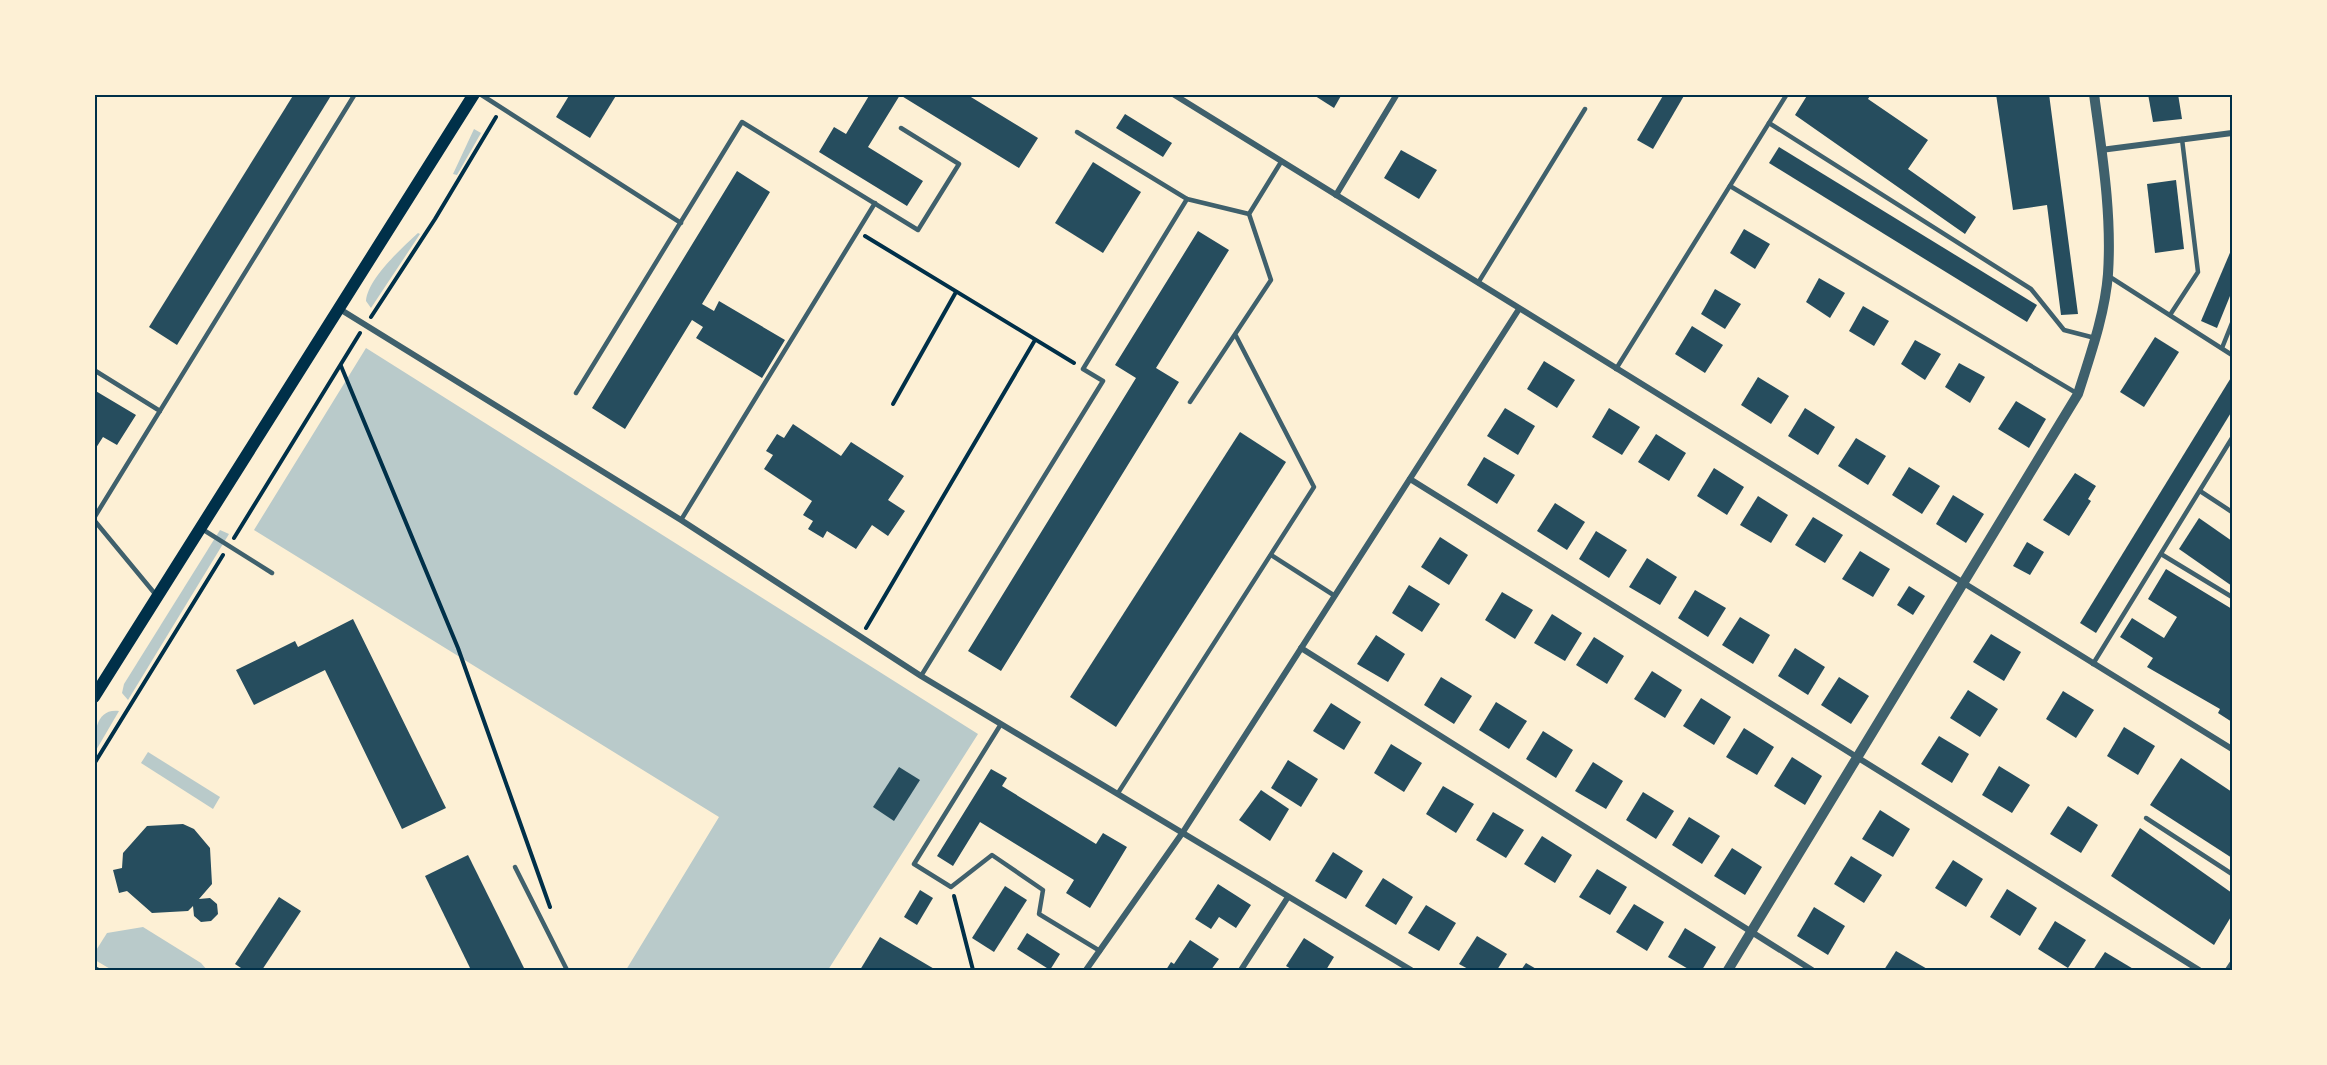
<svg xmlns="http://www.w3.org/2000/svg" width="2327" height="1065" font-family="'Alegreya Sans',sans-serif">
<rect width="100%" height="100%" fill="#fdf0d5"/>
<g fill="#b9caca">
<polygon points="474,129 481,133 457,175 453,174"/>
<path d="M418 233 420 234 371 308 366 301C368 278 402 248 418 233Z"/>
<polygon points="366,348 978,734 828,970 626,970 719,817 254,530"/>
<polygon points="220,530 229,534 128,700 122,693 124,684"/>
<path d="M119 711 95 752C94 735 95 708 119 711Z"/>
<polygon points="148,752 220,797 213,809 141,763"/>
<polygon points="143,927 201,963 207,970 112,970 95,960 95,952 107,933"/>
</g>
<g fill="#264d5e">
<polygon points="294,94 332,94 177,345 149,327"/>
<polygon points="570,94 617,94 590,138 556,117"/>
<polygon points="870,94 966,94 1038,138 1019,168 900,95 868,147 923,181 907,206 819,152 834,127 846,134"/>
<polygon points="1312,94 1342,94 1334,108"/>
<polygon points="1664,94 1685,94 1653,149 1637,140"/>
<polygon points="1808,94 1871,94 1868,99 1928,140 1908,169 1976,217 1965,234 1795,115"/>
<polygon points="1996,94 2049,94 2078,314 2061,315 2047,205 2013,210"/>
<polygon points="2148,94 2178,94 2182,119 2153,122"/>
<polygon points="1125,114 1172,143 1163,157 1116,128"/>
<polygon points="1779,147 2037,305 2027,322 1769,163"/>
<polygon points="1401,150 1437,170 1419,199 1384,178"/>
<polygon points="1093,162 1141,192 1103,253 1055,223"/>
<polygon points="737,171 770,192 702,304 714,311 719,301 785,340 762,378 696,338 703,327 692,320 625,429 592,408"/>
<polygon points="2176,180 2184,249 2155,253 2147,184"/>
<polygon points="1744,229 1770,244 1755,269 1730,253"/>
<polygon points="1198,231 1229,250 1156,368 1179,382 1001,671 968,651 1136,378 1115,365"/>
<polygon points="2232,248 2232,291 2217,328 2201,321"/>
<polygon points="1819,278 1845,293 1830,318 1806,302"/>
<polygon points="1715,289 1741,304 1725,329 1701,314"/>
<polygon points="1863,306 1889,321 1874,346 1849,331"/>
<polygon points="1692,326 1723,345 1705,373 1675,354"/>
<polygon points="2155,337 2179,352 2144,407 2120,392"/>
<polygon points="1915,340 1941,354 1925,380 1901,364"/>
<polygon points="1544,361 1575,380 1557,408 1527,389"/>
<polygon points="1959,363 1985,377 1970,403 1945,387"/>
<polygon points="2232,376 2232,411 2096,633 2080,623"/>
<polygon points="1758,377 1789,396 1771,424 1741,405"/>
<polygon points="94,390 136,415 117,445 103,437 94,451"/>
<polygon points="2016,401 2046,419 2029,448 1998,429"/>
<polygon points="1505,408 1535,426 1518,455 1487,436"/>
<polygon points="1609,408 1640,427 1622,455 1592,437"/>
<polygon points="1805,408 1835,427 1818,455 1788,436"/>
<polygon points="793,424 841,456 851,442 904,476 888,500 905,511 888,536 872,525 856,549 827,531 823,538 808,529 813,521 803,515 812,501 764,469 773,455 766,451 777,434 784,438"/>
<polygon points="1240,432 1286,462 1116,727 1070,697"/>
<polygon points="1656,434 1686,453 1669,481 1638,462"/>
<polygon points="1856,438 1886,456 1868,485 1838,466"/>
<polygon points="1484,457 1515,475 1497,504 1467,485"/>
<polygon points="1909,467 1940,486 1922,514 1892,495"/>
<polygon points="1714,468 1744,487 1727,515 1697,496"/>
<polygon points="2075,473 2096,486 2088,499 2091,501 2069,536 2043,520"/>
<polygon points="1953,495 1984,514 1966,543 1936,524"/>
<polygon points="1758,496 1788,515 1771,543 1740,525"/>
<polygon points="1555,503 1585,522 1567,550 1537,531"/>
<polygon points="1813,517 1843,535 1825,563 1795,545"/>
<polygon points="2199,518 2232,541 2232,586 2179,549"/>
<polygon points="1596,531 1627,550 1609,578 1579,559"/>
<polygon points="1440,537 1468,555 1449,585 1421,567"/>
<polygon points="2027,542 2044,552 2030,575 2013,566"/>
<polygon points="1860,551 1890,569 1873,597 1842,579"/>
<polygon points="1647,558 1677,577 1660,605 1629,587"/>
<polygon points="2166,569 2232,609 2232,722 2218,713 2220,709 2147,667 2153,658 2120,637 2132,618 2164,638 2177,617 2148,599"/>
<polygon points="1409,585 1440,604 1422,632 1392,613"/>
<polygon points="1909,586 1925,596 1913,615 1897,605"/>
<polygon points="1695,590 1726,608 1708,637 1678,618"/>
<polygon points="1502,592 1533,610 1515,639 1485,620"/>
<polygon points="1552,614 1582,633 1565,661 1534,643"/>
<polygon points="1740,617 1770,635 1753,664 1722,645"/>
<polygon points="353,619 446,808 402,829 325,670 254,705 236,670 295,641 298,647"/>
<polygon points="1991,634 2021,652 2004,681 1973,662"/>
<polygon points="1376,635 1405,654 1388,682 1357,664"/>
<polygon points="1594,637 1624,656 1607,684 1576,665"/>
<polygon points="1795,648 1825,667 1808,695 1778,676"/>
<polygon points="1652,671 1682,690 1665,718 1634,699"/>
<polygon points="1441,677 1472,696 1454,724 1424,705"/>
<polygon points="1839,677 1869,696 1851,724 1821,705"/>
<polygon points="1968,690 1998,709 1980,737 1950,718"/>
<polygon points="2063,691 2094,710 2076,738 2046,719"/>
<polygon points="1701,698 1731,717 1714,745 1683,726"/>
<polygon points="1496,702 1527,721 1509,749 1479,730"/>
<polygon points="1331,703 1361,722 1344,750 1313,731"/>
<polygon points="2124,727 2155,746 2138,775 2107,756"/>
<polygon points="1744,728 1774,747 1757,775 1726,757"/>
<polygon points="1543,731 1573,750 1556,778 1526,759"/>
<polygon points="1939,736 1969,754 1952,783 1921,764"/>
<polygon points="1391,744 1422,763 1404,792 1374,773"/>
<polygon points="1792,757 1822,776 1805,805 1774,786"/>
<polygon points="2181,758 2232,792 2232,858 2150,805"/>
<polygon points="1288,760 1318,779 1301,807 1271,788"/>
<polygon points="1593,762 1623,781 1606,809 1575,791"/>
<polygon points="1999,766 2030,785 2012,813 1982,795"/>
<polygon points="899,767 920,780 894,821 873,807"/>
<polygon points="991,769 1007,778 1002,786 1096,844 1103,833 1127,847 1090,908 1066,893 1074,880 980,822 953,866 937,856"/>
<polygon points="1443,786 1474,804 1456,833 1426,814"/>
<polygon points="1261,790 1289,809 1270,841 1239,820"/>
<polygon points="1643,792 1674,811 1656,839 1626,820"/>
<polygon points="2068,806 2098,825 2081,853 2050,834"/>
<polygon points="1880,810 1910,829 1893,857 1862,839"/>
<polygon points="1493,812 1524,830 1506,858 1476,840"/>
<polygon points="1689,817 1720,836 1702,864 1672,845"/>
<polygon points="183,824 194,829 210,848 212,884 199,899 210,898 217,904 218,914 211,921 201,922 194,916 193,906 188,911 152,913 127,891 119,893 113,870 122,868 123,853 147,826"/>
<polygon points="2140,828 2232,893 2232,915 2214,945 2111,876"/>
<polygon points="1542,836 1572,855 1555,883 1524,864"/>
<polygon points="1732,848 1762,867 1745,895 1714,876"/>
<polygon points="1333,852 1363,871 1346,899 1315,881"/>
<polygon points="468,855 525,970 471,970 425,876"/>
<polygon points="1851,856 1882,875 1864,903 1834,884"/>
<polygon points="1953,860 1983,879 1966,907 1935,888"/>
<polygon points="1597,869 1627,887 1610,915 1579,897"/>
<polygon points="1383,878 1413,897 1396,925 1365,906"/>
<polygon points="1218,884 1251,905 1236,928 1219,917 1211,929 1195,919"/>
<polygon points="1005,886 1027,900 994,952 972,938"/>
<polygon points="2007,889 2037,908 2020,936 1990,917"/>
<polygon points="920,890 933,898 917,925 904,917"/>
<polygon points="279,897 301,911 262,970 244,970 235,964"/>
<polygon points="1634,904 1664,922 1647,951 1616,932"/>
<polygon points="1426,905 1456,923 1439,951 1408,933"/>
<polygon points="1814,907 1845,926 1828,955 1797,936"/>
<polygon points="2055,921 2086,940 2068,968 2038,949"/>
<polygon points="1685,928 1716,947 1702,970 1690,970 1668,957"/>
<polygon points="1027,933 1060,954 1050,970 1017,949"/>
<polygon points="1477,936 1507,954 1497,970 1470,970 1459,964"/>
<polygon points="880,937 936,970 860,970"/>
<polygon points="1304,938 1334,957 1326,970 1293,970 1286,966"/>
<polygon points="1190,940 1219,959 1211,970 1166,970 1171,962 1174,964"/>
<polygon points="1896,951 1929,970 1884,970"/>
<polygon points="2105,952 2135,970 2093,970"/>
<polygon points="1526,963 1538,970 1521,970"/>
</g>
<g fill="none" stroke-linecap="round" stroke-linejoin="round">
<g stroke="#003049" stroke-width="4">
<polyline points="865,236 1074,363"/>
<polyline points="371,317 435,219 496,117"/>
<polyline points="341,366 458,648 550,907"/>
<polyline points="893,404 956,292"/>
<polyline points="234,538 360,333"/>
<polyline points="866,628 1035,340"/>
<polyline points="94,764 223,555"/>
<polyline points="954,896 973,970"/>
<polyline points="94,968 99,970"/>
</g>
<g stroke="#3f606c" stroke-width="4.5">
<polyline points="480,94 681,223"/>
<polyline points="1769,123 2031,289 2064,330 2095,338"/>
<polyline points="1077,132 1187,199"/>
<polyline points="1730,186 2078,394"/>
<polyline points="2110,277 2232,355"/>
<polyline points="1478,283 1585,109"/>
<polyline points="2170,315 2198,272 2182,139"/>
<polyline points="2222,348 2232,323"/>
<polyline points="1616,369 1787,94"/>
<polyline points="94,370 160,411"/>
<polyline points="576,393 742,122 918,230 959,164 901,128"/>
<polyline points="1190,402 1271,280 1249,214 1281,162"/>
<polyline points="2200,491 2232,512"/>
<polyline points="94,518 355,94"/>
<polyline points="94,520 156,595"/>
<polyline points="681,520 875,203"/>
<polyline points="202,529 272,573"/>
<polyline points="2161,554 2232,597"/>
<polyline points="1271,555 1335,596"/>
<polyline points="2093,664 2232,438"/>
<polyline points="921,676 1103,381 1083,369 1187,199 1249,214"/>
<polyline points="1001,724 914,864 951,887 992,855 1043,890 1039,914 1100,951"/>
<polyline points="1118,793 1314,487 1236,336"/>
<polyline points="2146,818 2232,874"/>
<polyline points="515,867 567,970"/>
</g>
<g stroke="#3f606c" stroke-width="6">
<polyline points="1173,94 2232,749"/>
<polyline points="2101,150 2232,133"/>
<polyline points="1336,195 1397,94"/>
<polyline points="338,308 681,520 921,676 1411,970"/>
<polyline points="1410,479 2199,970"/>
<polyline points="1301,648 1812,970"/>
<polyline points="1086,970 1183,832 1519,309"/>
<polyline points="1241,970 1288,897"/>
<polyline points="2228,970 2232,964"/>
</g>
<path stroke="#3f606c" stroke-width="10" d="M1728 970 2078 394C2090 356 2105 314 2108 274 2112 213 2102 154 2094 94"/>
<polyline stroke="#003049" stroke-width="12" points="94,697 474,94"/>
</g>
<rect width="2327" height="1065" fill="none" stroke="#fdf0d5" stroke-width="192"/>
<rect x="96" y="96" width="2135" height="873" fill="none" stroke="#003049" stroke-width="2"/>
</svg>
